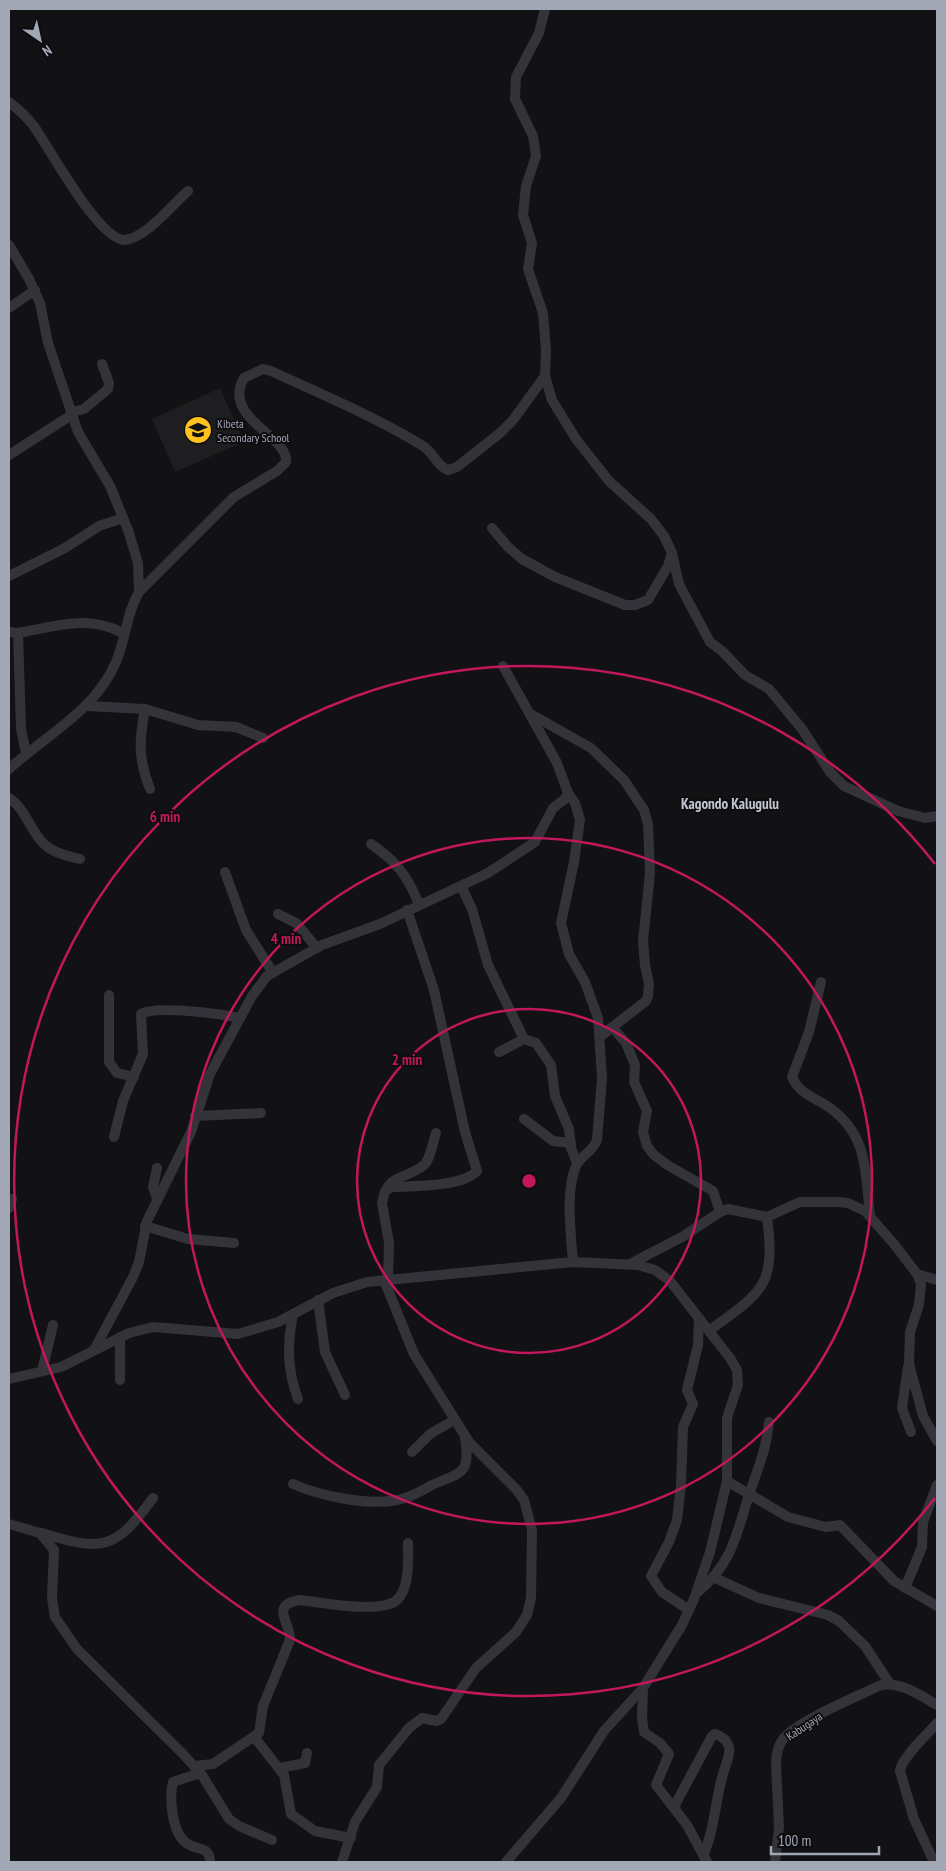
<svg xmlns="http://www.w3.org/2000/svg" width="946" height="1871" font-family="'PT Sans Narrow',sans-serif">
<rect width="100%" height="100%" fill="#121214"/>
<polygon fill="#1e1e21" points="220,388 244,442 175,472 152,419"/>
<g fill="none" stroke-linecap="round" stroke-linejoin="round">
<g stroke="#333339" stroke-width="10">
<polyline points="545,9 539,33 516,77 515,99 533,136 536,156 526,186 523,215 532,243 528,269 543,313 546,350 545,376 552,400 576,439 609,481 651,519 664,536 672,553 679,584 710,642 722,651 745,675 769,689 802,729 830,772 844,786 898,811 925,818 937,816"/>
<path d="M9 102C18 109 26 116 33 125 49 147 99 241 125 240 146 238 172 205 188 191"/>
<polyline points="9,245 29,279 40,303 48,343 78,432 110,486 128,530 138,563 139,592"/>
<polyline points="9,308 35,290"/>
<polyline points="72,412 84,409 108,389 109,383 102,364"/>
<polyline points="9,455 73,414"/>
<polyline points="492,528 508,547 522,559 555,577 625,605 635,605 648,600 668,566 672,553"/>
<polyline points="9,576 65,548 99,526 123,518"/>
<path d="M9 632 18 633C55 627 87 614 123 633"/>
<polyline points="18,633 21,729 26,753"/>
<polyline points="87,706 145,709 198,725 236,727 263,738"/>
<path d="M145 709C139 740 138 759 150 789"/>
<polyline points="529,713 591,748 624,780 644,810 648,824 650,873 643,941 645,965 649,984 648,996 646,1001 601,1036"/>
<path d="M9 769C46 735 96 710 116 662 126 639 126 614 139 592L234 497 277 471 286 462C289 436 221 418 244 378L263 369 271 371C323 395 374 416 423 446 433 452 437 466 448 470L457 467 500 433 513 420 545 376"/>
<path d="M568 793 575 803 580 820 574 862 561 923 569 954 585 982 598 1018 602 1078 597 1140C593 1152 581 1155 576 1166 565 1191 571 1235 573 1262"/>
<path d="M9 798C26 809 30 831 44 844 54 853 67 856 80 859"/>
<path d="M371 844C396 861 407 875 419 904"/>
<polyline points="225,872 246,930 273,973"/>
<polyline points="461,886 472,909 488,965 524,1039"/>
<polyline points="278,914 296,923 317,948"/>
<path d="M821 982 809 1032 792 1077C800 1095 815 1097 830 1108 869 1136 865 1174 870 1216"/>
<polyline points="109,995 109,1062 117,1073 134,1077"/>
<polyline points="612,1027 626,1043 635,1065 634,1082 647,1111 643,1132 647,1146 654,1155 669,1166 713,1191 720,1212"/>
<polyline points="499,1052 524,1039 536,1043 551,1065 555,1096 569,1129 571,1148 577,1163"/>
<polyline points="195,1116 261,1113"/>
<polyline points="524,1119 553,1141 571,1143"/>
<path d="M114 1137 123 1101 143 1054 141 1014C155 1005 222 1014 240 1018"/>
<polyline points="157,1168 153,1187 157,1199"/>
<path d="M387 1188C394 1175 416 1175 426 1163 431 1155 433 1142 436 1133"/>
<polyline points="9,1208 12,1199"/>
<polyline points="145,1226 188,1239 234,1243"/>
<polyline points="630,1264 682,1237 720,1212 728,1209 767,1217 800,1202 838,1202 848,1203 865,1211 894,1244 917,1274 921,1284 919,1305 910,1332 909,1364 923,1416 937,1441"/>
<polyline points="917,1274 937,1280"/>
<path d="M388 1279 389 1243 382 1203 385 1191 392 1187C413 1186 462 1187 477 1171L465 1132 434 990 407 910"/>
<polyline points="318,1300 325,1352 345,1395"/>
<path d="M293 1314C287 1344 287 1370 298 1399"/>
<path d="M709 1331C762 1291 776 1288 767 1217"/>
<polyline points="94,1350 133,1277 139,1262 147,1221 191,1132 210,1074 252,996 267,976 322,945 380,924 488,873 535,842 553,808 565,799 568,793 557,763 503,666"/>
<polyline points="908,1367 902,1408 911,1432"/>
<polyline points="42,1371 53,1325"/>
<polyline points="9,1379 61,1367 129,1333 153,1327 238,1334 278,1322 333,1293 367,1282 573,1262 638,1265 655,1270 670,1281 730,1358 737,1370 738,1385 727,1418 727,1481 710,1552 694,1599 682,1625 643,1688 604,1731 561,1798 506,1862"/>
<polyline points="120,1380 120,1337"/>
<polyline points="412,1452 430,1434 454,1420"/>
<polyline points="727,1481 788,1517 826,1527 840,1525 894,1581 937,1606"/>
<path d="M293 1484C320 1496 369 1506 397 1500 410 1498 421 1491 432 1485 464 1471 470 1474 465 1437"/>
<polyline points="9,1524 40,1533 54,1550 52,1598 55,1617 77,1649 183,1754 202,1775 229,1819 239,1826 272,1840"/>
<path d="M42 1533C103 1552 115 1550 153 1498"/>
<polyline points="715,1578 759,1598 828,1615 839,1621 865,1646 890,1684"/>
<polyline points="905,1588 922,1547 923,1522 937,1485"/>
<path d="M698 1592C734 1561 736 1534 750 1492 759 1465 766 1451 769 1422"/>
<polyline points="689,1610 662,1592 651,1576 669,1542 677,1520 681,1485 683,1427 693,1404 687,1390 698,1345 699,1318"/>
<polyline points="643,1689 642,1718 644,1732 660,1743 669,1754 656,1785 687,1825 707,1862"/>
<polyline points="255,1738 284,1775 291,1814 315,1831 351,1838"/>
<path d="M195 1766 213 1764 259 1733 263 1706 290 1640C291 1622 269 1606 299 1600 320 1602 383 1615 398 1599 410 1586 408 1559 408 1543"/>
<polyline points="280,1768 305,1763 307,1753"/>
<path d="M200 1773 173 1782C169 1798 172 1831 185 1842 195 1851 210 1845 210 1862"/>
<path d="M675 1809 676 1803 712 1736 715 1734C721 1736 727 1740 729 1747 731 1755 725 1766 723 1774 715 1801 715 1828 704 1854"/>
<polyline points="342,1862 355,1822 377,1787 379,1765 409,1728 422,1718 436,1721 441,1719 476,1668 516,1632 527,1615 531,1598 532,1530 524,1500 516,1489 469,1442 414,1354 384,1280"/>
<path d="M775 1862 779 1827 776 1765C776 1756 777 1747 783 1739 797 1721 858 1696 881 1685 902 1682 920 1695 937 1705"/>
<path d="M934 1862 914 1819 900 1771C901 1758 928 1734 937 1723"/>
</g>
</g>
<g fill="none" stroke="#c2185b" stroke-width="2.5">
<circle cx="529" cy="1181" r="172"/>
<circle cx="529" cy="1181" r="343"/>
<path d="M935 1498A515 515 0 1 1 935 864"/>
</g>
<defs>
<g id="school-disc" transform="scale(1.4375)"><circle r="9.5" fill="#ffc11f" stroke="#0d0d0f"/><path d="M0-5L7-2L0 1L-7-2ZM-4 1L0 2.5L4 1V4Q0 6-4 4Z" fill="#111"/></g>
</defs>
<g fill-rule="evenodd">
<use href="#school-disc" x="198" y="430"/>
</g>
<g text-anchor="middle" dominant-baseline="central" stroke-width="4" stroke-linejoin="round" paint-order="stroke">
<g font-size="12" fill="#a2a7b6" stroke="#0d0d0f" text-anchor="start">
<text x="217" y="423">Kibeta<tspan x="217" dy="14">Secondary School</tspan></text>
</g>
<g font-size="12" fill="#a2a7b6" stroke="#0d0d0f">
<text transform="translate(804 1726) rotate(-34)">Kabugaya</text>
</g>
<g font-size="15" font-weight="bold" fill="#c3c6d1" stroke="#0d0d0f">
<text x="730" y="803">Kagondo Kalugulu</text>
</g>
</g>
<circle cx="529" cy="1181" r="8" fill="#c2185b" stroke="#0d0d0f" stroke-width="2.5"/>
<g font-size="15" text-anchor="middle" font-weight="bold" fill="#c2185b" stroke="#0d0d0f" stroke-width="4" stroke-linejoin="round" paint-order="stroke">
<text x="165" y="822">6 min</text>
<text x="286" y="944">4 min</text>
<text x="407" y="1065">2 min</text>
</g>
<rect width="946" height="1871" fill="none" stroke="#a2a7b6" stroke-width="20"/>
<g transform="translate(40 40) rotate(146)" stroke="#0d0d0f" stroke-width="4" paint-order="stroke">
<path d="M0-4L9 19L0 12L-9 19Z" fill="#a2a7b6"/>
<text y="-8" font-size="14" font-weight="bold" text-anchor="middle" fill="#a2a7b6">N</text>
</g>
<path d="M771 1846v8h108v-8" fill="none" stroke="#a2a7b6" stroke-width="2.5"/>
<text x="778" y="1846" font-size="15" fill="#a2a7b6" stroke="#0d0d0f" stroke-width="4" paint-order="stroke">100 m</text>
</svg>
